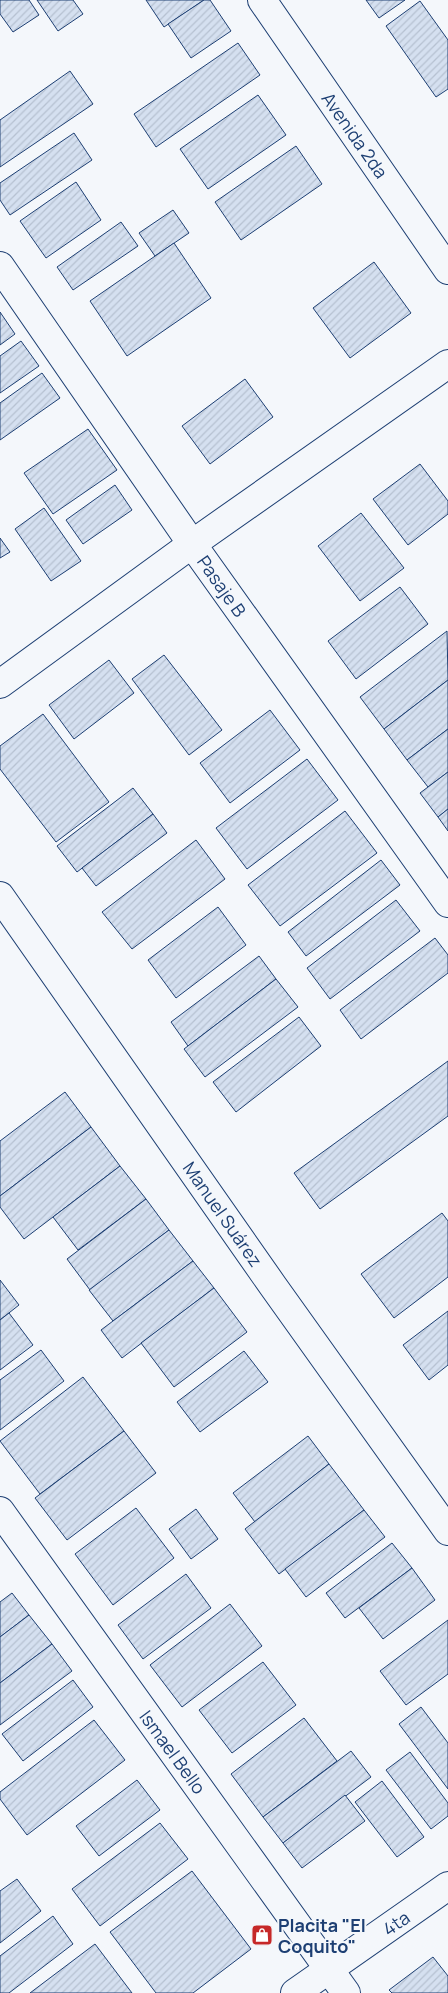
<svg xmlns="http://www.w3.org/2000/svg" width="448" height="1993" font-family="Manrope,sans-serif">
<defs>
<pattern id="building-hatch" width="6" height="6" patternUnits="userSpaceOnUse" patternTransform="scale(1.25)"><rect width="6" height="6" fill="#d5e0f0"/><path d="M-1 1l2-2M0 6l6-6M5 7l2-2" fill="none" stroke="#b6c1d1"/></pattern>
</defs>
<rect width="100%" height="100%" fill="#f4f7fb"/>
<g fill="url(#building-hatch)" stroke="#1d3f73">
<polygon points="0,0 29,0 39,15 13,32 0,14"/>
<polygon points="37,0 73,0 83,14 58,31"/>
<polygon points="146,0 204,0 164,27"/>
<polygon points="204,0 210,0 231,31 191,58 168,24"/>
<polygon points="366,0 405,0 379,18"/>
<polygon points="420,1 448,40 448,89 436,97 386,26"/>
<polygon points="238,43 260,75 156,147 134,114"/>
<polygon points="70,71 93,104 0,167 0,120"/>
<polygon points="258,95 286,135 208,189 180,149"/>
<polygon points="74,133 92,160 10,215 0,200 0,183"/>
<polygon points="296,146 322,184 241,240 215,202"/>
<polygon points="76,182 101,220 46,258 20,221"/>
<polygon points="173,210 189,233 155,256 139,233"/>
<polygon points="121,222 138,246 73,290 57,267"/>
<polygon points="174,243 211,298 127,356 90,301"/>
<polygon points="374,262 411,313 350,358 313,308"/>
<polygon points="0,312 15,334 0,345"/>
<polygon points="21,341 39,366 0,393 0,356"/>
<polygon points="42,373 60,398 0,440 0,403"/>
<polygon points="245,379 273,417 210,464 182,426"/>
<polygon points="88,429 117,470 53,514 24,473"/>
<polygon points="420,464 448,501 448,514 408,545 373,499"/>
<polygon points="115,485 132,510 83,544 66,520"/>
<polygon points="44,508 81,561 51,581 15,529"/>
<polygon points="361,513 404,568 360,601 318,546"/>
<polygon points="0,538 10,552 0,558"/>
<polygon points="400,587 428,624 356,679 328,641"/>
<polygon points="447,631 448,680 384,729 360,697"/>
<polygon points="164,655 222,730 189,755 132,679"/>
<polygon points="109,660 134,693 74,739 49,705"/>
<polygon points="448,680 448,729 407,760 384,729"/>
<polygon points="270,710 300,750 230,803 200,763"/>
<polygon points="43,714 109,802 56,842 0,769 0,746"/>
<polygon points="448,729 448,772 428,787 407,760"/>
<polygon points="307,759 338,800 247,869 216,828"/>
<polygon points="448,772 448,809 438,817 420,793"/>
<polygon points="133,788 153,814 77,872 57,846"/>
<polygon points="448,809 448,831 438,817"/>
<polygon points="345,811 377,853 280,926 248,885"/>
<polygon points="153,814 167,833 96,886 82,868"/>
<polygon points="196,840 225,879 132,949 102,912"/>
<polygon points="381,860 400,885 306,956 288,932"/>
<polygon points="396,900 420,931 330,999 307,968"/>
<polygon points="218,907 246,945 176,998 148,960"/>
<polygon points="435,938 448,955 448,973 361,1039 340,1010"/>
<polygon points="259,956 276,979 188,1046 171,1022"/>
<polygon points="276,979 298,1007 205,1077 184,1049"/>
<polygon points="299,1017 321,1046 236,1112 213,1082"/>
<polygon points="448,1061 448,1116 320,1209 294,1173"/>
<polygon points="65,1092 91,1127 0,1196 0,1141"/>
<polygon points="91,1127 120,1166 24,1239 0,1207 0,1196"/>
<polygon points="120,1166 146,1199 78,1250 53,1217"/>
<polygon points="146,1199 169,1230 90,1290 67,1259"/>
<polygon points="442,1213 448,1221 448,1277 394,1318 361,1274"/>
<polygon points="169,1230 193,1261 113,1321 89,1290"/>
<polygon points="193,1261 214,1288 122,1358 101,1330"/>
<polygon points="0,1280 19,1305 0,1320"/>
<polygon points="214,1288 247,1332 174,1387 141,1343"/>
<polygon points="448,1311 448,1365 429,1380 403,1345"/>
<polygon points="9,1313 33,1345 0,1370 0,1320"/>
<polygon points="41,1350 64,1381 0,1430 0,1380"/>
<polygon points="244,1351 268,1382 200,1432 177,1402"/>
<polygon points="83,1377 124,1431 40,1494 0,1441"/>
<polygon points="124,1431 156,1473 67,1540 35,1498"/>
<polygon points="308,1436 329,1464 255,1522 233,1493"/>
<polygon points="329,1464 364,1510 279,1574 245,1529"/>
<polygon points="136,1508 174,1558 113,1605 75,1554"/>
<polygon points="196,1509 218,1539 191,1559 169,1529"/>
<polygon points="364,1510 385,1537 306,1597 285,1569"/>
<polygon points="392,1543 412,1568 345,1618 326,1593"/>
<polygon points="412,1568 435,1600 383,1639 359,1608"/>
<polygon points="186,1574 211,1608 143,1659 118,1625"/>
<polygon points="12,1593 29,1615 0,1637 0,1602"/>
<polygon points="230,1604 262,1646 182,1707 150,1665"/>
<polygon points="29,1615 52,1644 0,1683 0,1637"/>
<polygon points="448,1620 448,1674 406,1705 380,1671"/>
<polygon points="52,1644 72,1671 0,1725 0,1683"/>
<polygon points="263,1662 296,1705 232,1753 199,1710"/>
<polygon points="73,1680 93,1707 23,1761 2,1734"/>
<polygon points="421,1707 448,1743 448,1789 399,1724"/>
<polygon points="304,1718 337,1761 263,1817 231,1774"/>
<polygon points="94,1720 125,1760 27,1835 0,1799 0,1792"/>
<polygon points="351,1751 371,1777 283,1843 263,1817"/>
<polygon points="410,1752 448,1803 448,1816 431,1829 386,1770"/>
<polygon points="137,1780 160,1810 99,1856 76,1826"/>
<polygon points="382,1781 424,1837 397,1857 355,1802"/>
<polygon points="345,1795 365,1821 302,1868 283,1843"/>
<polygon points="160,1823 188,1859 100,1926 72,1889"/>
<polygon points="192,1871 251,1949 193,1993 156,1993 110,1932"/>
<polygon points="17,1879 41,1911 0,1943 0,1891"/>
<polygon points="53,1916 73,1944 9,1993 0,1993 0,1956"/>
<polygon points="95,1944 132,1993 30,1993"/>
<polygon points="433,1957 448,1976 448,1993 392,1993 389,1990"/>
</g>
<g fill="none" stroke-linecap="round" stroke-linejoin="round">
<g stroke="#1d3f73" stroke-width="30">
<g id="minor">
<polyline points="262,0 448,270"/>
<polyline points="0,266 192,544 448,903"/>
<polyline points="0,684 192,544 448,364"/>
<polyline points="0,896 273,1286 448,1531"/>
<polyline points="0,1511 346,1993"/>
</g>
</g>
<g stroke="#1d3f73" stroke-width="30">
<polyline id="secondary" points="295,1993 448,1886"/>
</g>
<use href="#minor" stroke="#f4f7fb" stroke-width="28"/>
<use href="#secondary" stroke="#f4f7fb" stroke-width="28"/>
</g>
<defs>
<g id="shop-square" transform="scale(1.125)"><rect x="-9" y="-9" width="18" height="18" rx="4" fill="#c62828" stroke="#f4f7fb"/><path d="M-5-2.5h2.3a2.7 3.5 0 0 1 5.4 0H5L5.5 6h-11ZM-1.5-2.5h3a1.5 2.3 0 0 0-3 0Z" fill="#fff"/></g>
</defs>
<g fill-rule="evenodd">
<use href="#shop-square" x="262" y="1935"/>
</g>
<g text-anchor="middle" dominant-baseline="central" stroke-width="4" stroke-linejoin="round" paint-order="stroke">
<g font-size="18" fill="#1d3f73" stroke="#f4f7fb">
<text transform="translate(355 135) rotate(55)">Avenida 2da</text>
<text transform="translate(222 586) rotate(55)">Pasaje B</text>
<text transform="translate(223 1214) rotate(55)">Manuel Suárez</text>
<text transform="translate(173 1752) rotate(54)">Ismael Bello</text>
<text transform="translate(396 1923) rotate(-35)">4ta</text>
</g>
<g font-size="18" font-weight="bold" fill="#1d3f73" stroke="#f4f7fb" text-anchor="start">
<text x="278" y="1925">Placita "El<tspan x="278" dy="21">Coquito"</tspan></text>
</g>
</g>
</svg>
